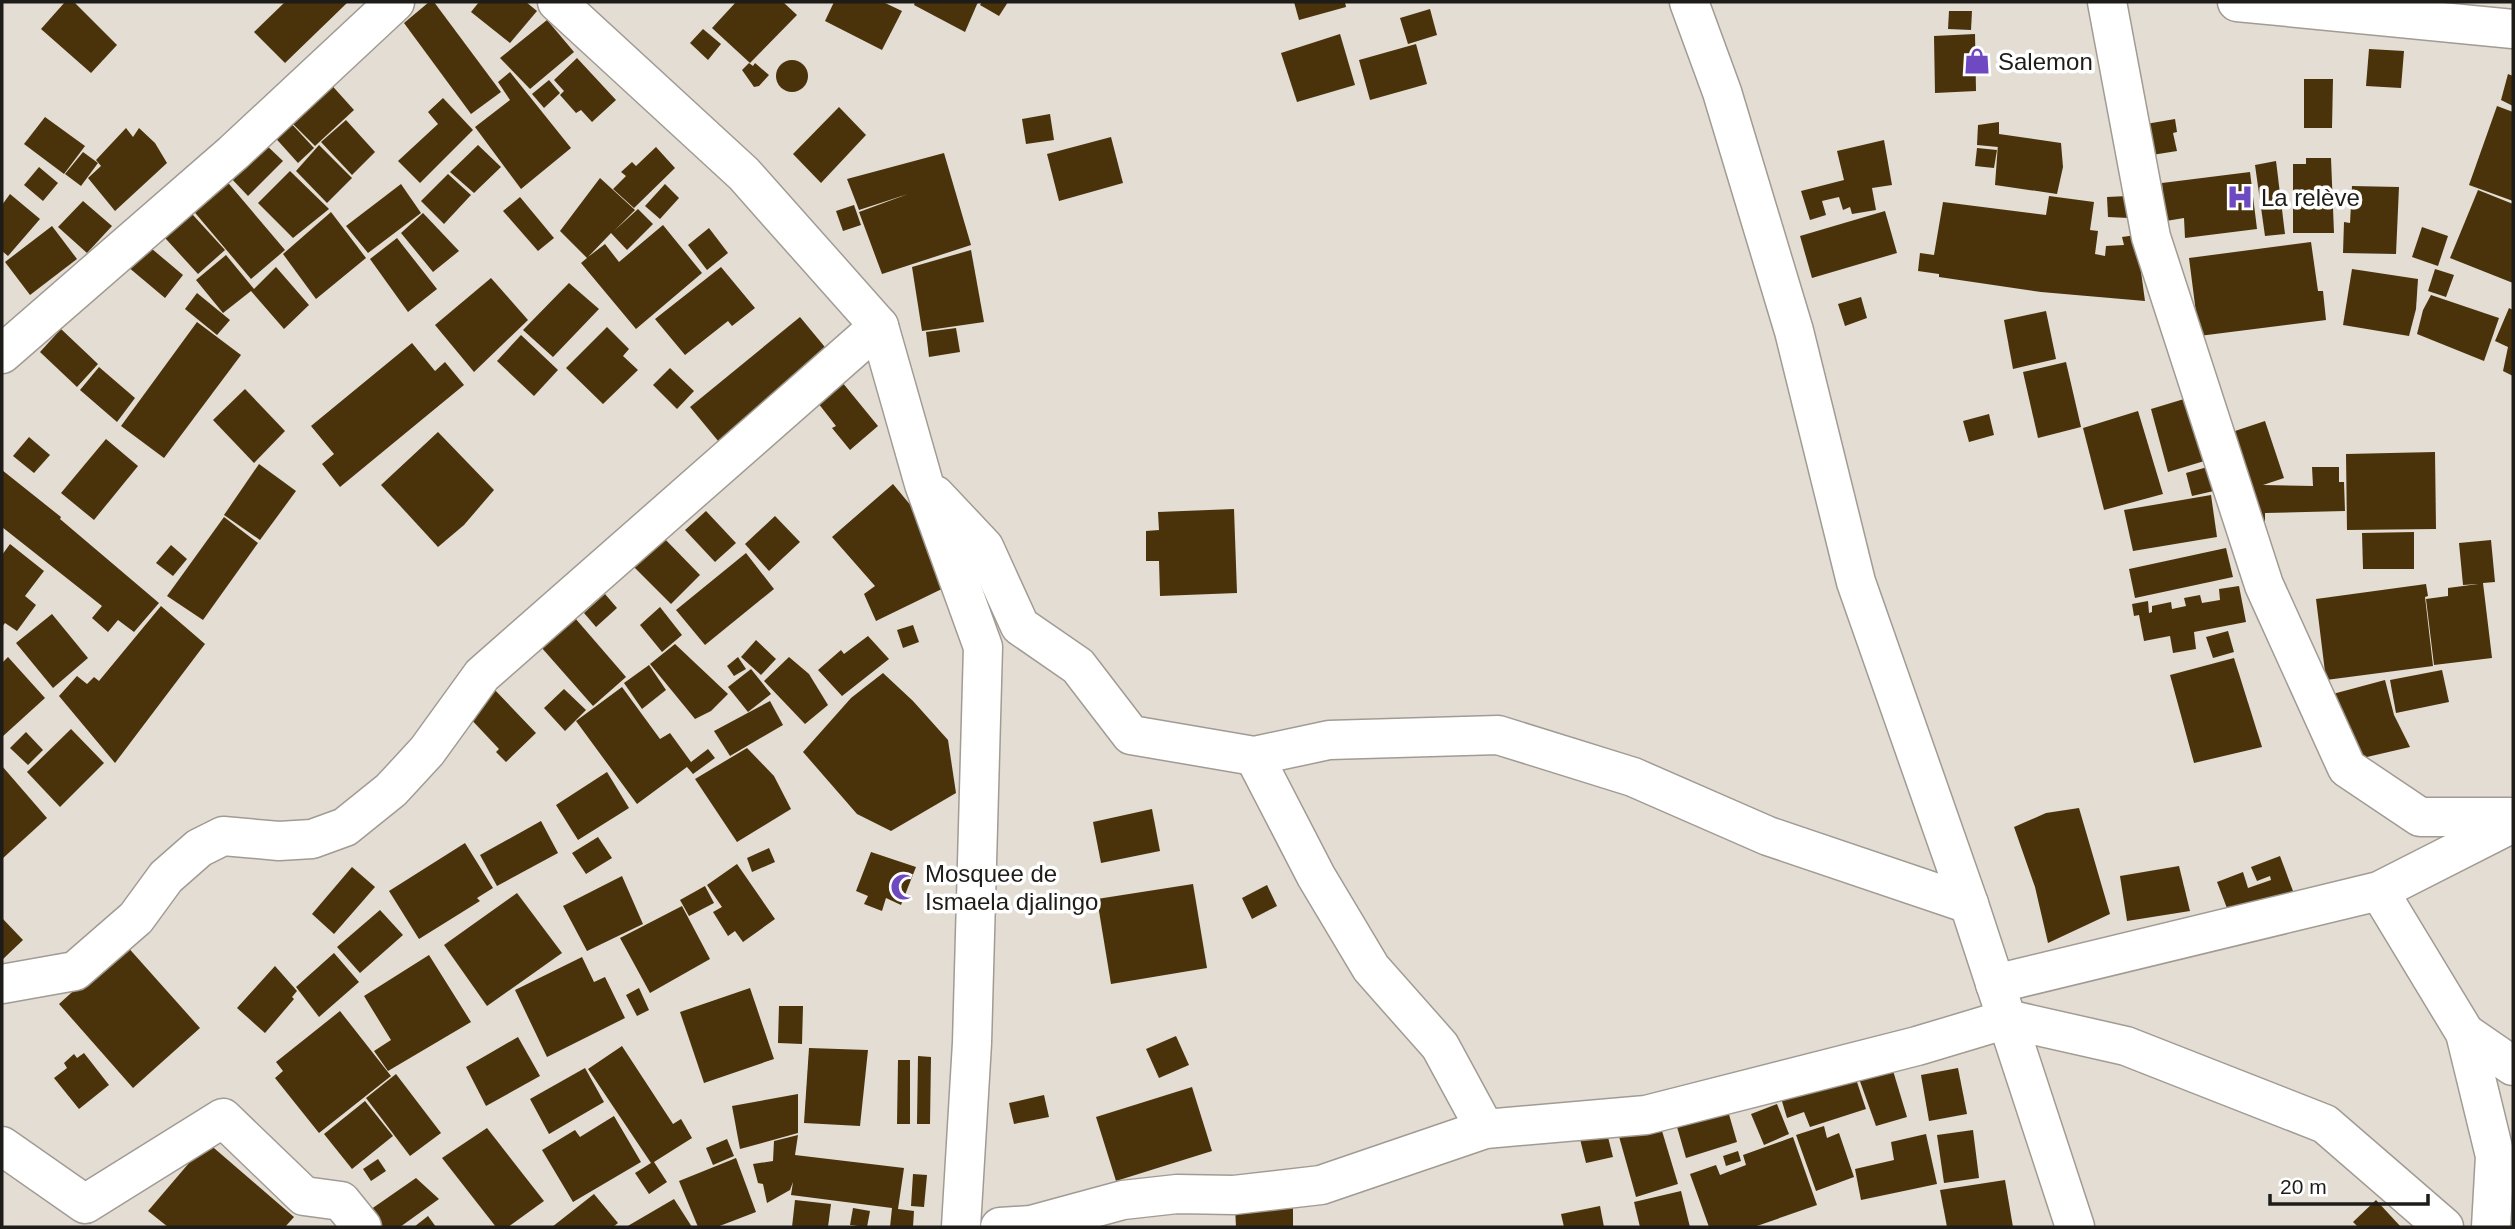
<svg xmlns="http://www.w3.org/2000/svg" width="2515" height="1229" font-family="Arial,sans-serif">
<rect width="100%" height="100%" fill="#e3ddd4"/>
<g fill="#4a330a">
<polygon points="65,2 74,2 117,45 91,73 41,29"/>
<polygon points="285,2 348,2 285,63 254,32"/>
<polygon points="429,2 434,2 501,92 471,114 404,23"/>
<polygon points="479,2 526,2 537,11 510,43 471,12"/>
<polygon points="736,2 783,2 797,15 750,63 712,28"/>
<polygon points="834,2 883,2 902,11 882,50 825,21"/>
<polygon points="915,2 978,2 965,32 914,5"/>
<polygon points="982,2 1008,2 999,16 980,5"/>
<polygon points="1294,2 1345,2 1346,7 1299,20"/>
<polygon points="1430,9 1437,35 1408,44 1400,18"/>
<polygon points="1949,11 1972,11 1971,30 1948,29"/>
<polygon points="547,20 574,52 530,89 500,58"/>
<polygon points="703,29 721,44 708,60 690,43"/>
<polygon points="1340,34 1355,85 1297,102 1281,53"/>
<polygon points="1975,34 1976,91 1935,93 1934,36"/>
<polygon points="1416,44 1427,84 1370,100 1359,60"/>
<polygon points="2369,49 2404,51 2401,88 2366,86"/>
<polygon points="577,58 616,100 592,122 581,110 576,113 560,95 564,91 554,80"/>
<circle cx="792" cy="76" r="16"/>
<polygon points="749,63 753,66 755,63 769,75 759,86 754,87 742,70"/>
<polygon points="510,72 571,148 521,189 475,127 510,100 498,82"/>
<polygon points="2508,74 2513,76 2513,106 2501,100"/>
<polygon points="2304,79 2333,79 2332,128 2304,128"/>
<polygon points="327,80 354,110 315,146 286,117"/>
<polygon points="549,80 560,93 544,108 532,94"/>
<polygon points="443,98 473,130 420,183 398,161 438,124 428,112"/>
<polygon points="2497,106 2513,112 2513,201 2469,185"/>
<polygon points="839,107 866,135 821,183 793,154"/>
<polygon points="1050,114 1054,140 1026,144 1022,119"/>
<polygon points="45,117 85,146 64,174 24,144"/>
<polygon points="287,119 314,148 298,163 271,133"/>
<polygon points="2175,119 2177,132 2173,133 2177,151 2152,155 2146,124"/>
<polygon points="346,120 375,152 352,175 321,142"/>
<polygon points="1999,122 1999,134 2061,143 2063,167 2057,194 1995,185 1998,144 1998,147 1977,145 1978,125"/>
<polygon points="126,128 133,137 139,128 155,143 167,163 115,211 88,178 101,166 96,160"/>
<polygon points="1111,137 1123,183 1059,201 1047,154"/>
<polygon points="1884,140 1892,185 1872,188 1876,210 1852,214 1850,207 1843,210 1839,197 1822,201 1826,215 1810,220 1801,191 1844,180 1837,151"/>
<polygon points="263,142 283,161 248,196 229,176"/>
<polygon points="319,145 352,178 327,203 296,171"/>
<polygon points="478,145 501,167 474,193 450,172"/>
<polygon points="656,147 675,168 634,208 613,189 626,176 621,172 632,162 636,166"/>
<polygon points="1977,148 1997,150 1994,168 1975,166"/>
<polygon points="83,152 98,163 81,186 65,174"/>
<polygon points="944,153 971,245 882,274 859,212 908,194 859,210 847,179"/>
<polygon points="2306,158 2331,158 2334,233 2293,233 2293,164 2306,164"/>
<polygon points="2276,161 2285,234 2265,236 2255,165"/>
<polygon points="39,167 58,183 43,201 24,185"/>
<polygon points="290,171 329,209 293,238 258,203"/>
<polygon points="2250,172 2257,229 2185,238 2184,218 2166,221 2162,183"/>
<polygon points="448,174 471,195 444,224 421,201"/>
<polygon points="224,178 285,250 251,279 191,208"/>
<polygon points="600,178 635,210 614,231 638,209 653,224 627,250 611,233 588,257 605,244 619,262 663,225 702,273 636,329 581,263 587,258 560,231"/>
<polygon points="401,184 421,213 368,253 346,226"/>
<polygon points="665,184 679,198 660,219 645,206"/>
<polygon points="2352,186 2399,187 2396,254 2343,253 2344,222 2350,223"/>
<polygon points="2478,190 2513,204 2513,283 2450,258"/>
<polygon points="10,194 40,219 8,256 2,251 2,205"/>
<polygon points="2049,196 2094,202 2090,230 2098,231 2095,254 2105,256 2106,246 2124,245 2122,237 2136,235 2145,301 2041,292 1939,277 1939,274 1918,271 1920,253 1934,255 1943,202 2046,215"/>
<polygon points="2128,196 2129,218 2108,217 2107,197"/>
<polygon points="520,197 554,238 538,251 503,211"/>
<polygon points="83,201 112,226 87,253 58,227"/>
<polygon points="182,203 225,250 198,274 155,227"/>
<polygon points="854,205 861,225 843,231 836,211"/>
<polygon points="1885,211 1897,253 1812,278 1800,236"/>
<polygon points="331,212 366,258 316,299 283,254"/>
<polygon points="423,213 459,251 433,272 401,233"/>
<polygon points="52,226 77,259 30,295 5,262"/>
<polygon points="2422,227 2448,236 2438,266 2412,257"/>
<polygon points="709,228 728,253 707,270 688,245"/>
<polygon points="139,238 183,275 165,298 121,261"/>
<polygon points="397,238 437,289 408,312 370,259"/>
<polygon points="2311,242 2318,291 2323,291 2326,320 2199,336 2189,258"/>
<polygon points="971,250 984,322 922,331 912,267"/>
<polygon points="226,255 254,289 276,267 309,305 284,329 251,291 223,313 196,280"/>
<polygon points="721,267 755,308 732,326 728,321 685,355 655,319"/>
<polygon points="2352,269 2418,279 2416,309 2409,336 2343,325"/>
<polygon points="2435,269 2454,275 2446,297 2428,291"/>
<polygon points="491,278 528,320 474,372 435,325"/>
<polygon points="569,283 599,309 553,357 523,330"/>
<polygon points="197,293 230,320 217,335 185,309"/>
<polygon points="2431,295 2499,318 2484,361 2417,334 2423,310"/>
<polygon points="1861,297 1867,318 1845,326 1838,304"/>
<polygon points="2509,308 2513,310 2513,376 2503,371 2508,347 2495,341"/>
<polygon points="2046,311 2056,359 2013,369 2004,320"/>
<polygon points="800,317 829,352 719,442 690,407"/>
<polygon points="197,322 241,355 164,458 121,426"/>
<polygon points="607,327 629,349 623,356 638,370 603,404 566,368"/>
<polygon points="956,328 960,352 929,357 926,332"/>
<polygon points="61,329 98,364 77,387 40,352"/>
<polygon points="521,335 558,370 534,396 497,361"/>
<polygon points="412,343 435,371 445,362 464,385 340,487 322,464 334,454 311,426"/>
<polygon points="2066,362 2081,427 2038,438 2023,372"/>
<polygon points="99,367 135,398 117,422 80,390"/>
<polygon points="670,368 694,391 677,409 653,385"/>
<polygon points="842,382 878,426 850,450 832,428 836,426 818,403"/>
<polygon points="245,389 285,431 254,463 213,420"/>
<polygon points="2194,396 2211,459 2168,472 2151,409"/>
<polygon points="2138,411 2163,494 2104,510 2083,428"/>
<polygon points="1989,414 1994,435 1969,442 1963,421"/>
<polygon points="2265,421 2284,478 2263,485 2313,486 2312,467 2339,467 2339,482 2344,482 2345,511 2265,513 2265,531 2226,434"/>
<polygon points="438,432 494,490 464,525 438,547 381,485"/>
<polygon points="29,437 50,455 34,473 13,456"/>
<polygon points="106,439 138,466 94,520 61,493"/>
<polygon points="2435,452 2436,529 2347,530 2346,454"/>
<polygon points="259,464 296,491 260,540 224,515"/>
<polygon points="2211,466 2218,490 2192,496 2186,473"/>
<polygon points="2,470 61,517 60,519 159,603 134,632 118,620 108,632 92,618 102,606 2,527"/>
<polygon points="893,484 936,536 950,585 876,621 864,594 875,586 832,537"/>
<polygon points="2211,495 2217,537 2133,551 2124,510"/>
<polygon points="1234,509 1237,593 1160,596 1159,561 1146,561 1146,531 1159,530 1158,512"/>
<polygon points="706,511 736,543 715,562 685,530"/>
<polygon points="775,516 800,542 769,571 745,544"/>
<polygon points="224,517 258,543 203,620 167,596"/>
<polygon points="2414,532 2414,569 2363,569 2362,533"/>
<polygon points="660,534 700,575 671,604 630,563"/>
<polygon points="2491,540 2495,582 2483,583 2492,658 2434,665 2426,599 2448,596 2448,588 2478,584 2463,585 2459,543"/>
<polygon points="10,544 44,571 25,596 36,605 17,631 5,623 2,627 2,555"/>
<polygon points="171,545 187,559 173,576 156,563"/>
<polygon points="2226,548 2233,577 2135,598 2129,569"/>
<polygon points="746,553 774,589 705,645 676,610"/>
<polygon points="2426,584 2428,596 2425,597 2433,666 2326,680 2316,599"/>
<polygon points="2239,586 2246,622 2194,632 2196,649 2173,653 2170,636 2144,641 2139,615 2134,616 2132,604 2148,601 2149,613 2152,612 2152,606 2171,602 2172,609 2186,606 2184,598 2200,595 2202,603 2220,600 2219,589"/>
<polygon points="605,594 617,608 596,627 584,613"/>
<polygon points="161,606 205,644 115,763 59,696 77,676 87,684 94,677 99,681"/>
<polygon points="660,607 682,635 662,652 640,625"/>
<polygon points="52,614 88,658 53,688 16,643"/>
<polygon points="575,618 626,677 593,706 541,647"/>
<polygon points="913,625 919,642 903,648 897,630"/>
<polygon points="2228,631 2234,652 2213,658 2206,637"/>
<polygon points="868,636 889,659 842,696 818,670 841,650 844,654"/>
<polygon points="756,640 776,659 761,675 741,657"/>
<polygon points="675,644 728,694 711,711 695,719 650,664"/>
<polygon points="8,657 45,698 2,737 2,663"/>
<polygon points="738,657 746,669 734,676 727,666"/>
<polygon points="789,657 809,674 828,705 805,724 764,681"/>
<polygon points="2234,658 2262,747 2194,763 2170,675"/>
<polygon points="649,665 666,690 642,709 624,683"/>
<polygon points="751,669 771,694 748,712 728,687"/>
<polygon points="2442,670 2449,702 2396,713 2390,680"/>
<polygon points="883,673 913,701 948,740 956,793 891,831 857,814 803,752 851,698"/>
<polygon points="2385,680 2394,715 2410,747 2354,760 2329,695"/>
<polygon points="622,687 660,739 670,733 691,762 708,749 715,758 693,774 687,767 637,804 576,721"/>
<polygon points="494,689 536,733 506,762 496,752 499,749 467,715"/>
<polygon points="564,689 586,710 565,731 544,708"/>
<polygon points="770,701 783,725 730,756 714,731"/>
<polygon points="71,729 104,763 60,807 27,772"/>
<polygon points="26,732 43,750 28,765 10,748"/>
<polygon points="747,748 774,776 791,809 737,842 695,779"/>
<polygon points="2,766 47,818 2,859"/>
<polygon points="607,772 629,808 578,840 556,805"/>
<polygon points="2079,808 2110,914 2048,943 2035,887 2014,827 2046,813"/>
<polygon points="1152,809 1160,851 1101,863 1093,822"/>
<polygon points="541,821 558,853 497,886 480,855"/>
<polygon points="598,837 612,858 586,874 572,853"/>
<polygon points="465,843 493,888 477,898 480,901 419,939 389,891"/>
<polygon points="769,848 775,862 752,872 747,858"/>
<polygon points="871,852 916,867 901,905 886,898 882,911 864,904 868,896 856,891"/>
<polygon points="2280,856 2293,891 2230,916 2217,882 2243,872 2248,888 2271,880 2270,876 2257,881 2251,867"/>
<polygon points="737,864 775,919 743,942 735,931 728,936 713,912 722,907 707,885"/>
<polygon points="2179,866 2190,911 2127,921 2120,876"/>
<polygon points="352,867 375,887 334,934 312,914"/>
<polygon points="622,876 643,924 587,951 563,906"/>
<polygon points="1193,884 1207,968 1111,984 1097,899"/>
<polygon points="1267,885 1277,906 1252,919 1242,898"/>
<polygon points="705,886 714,903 689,916 680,900"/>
<polygon points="517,893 562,953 487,1006 444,945"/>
<polygon points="682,906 710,959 650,993 620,938"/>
<polygon points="380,910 403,935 360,973 337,947"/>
<polygon points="2,918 23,940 2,960"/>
<polygon points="125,944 200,1028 133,1088 59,1004"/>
<polygon points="334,953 359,982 319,1017 296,987"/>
<polygon points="429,955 471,1022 388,1071 374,1051 391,1040 364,996"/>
<polygon points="582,957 594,982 605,977 625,1018 547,1057 515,990"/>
<polygon points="275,966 297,991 292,997 294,999 265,1033 237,1008"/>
<polygon points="639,988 649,1010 637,1016 626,995"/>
<polygon points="750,988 774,1059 704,1083 680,1012"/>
<polygon points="779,1006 803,1006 802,1044 778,1043"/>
<polygon points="340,1011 391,1076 319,1133 275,1078 283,1071 276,1062"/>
<polygon points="1176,1036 1189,1065 1159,1078 1146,1049"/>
<polygon points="518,1037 540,1076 486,1106 466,1067"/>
<polygon points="622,1046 673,1124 681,1119 692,1138 654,1162 667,1182 649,1194 635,1173 651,1163 588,1069"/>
<polygon points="809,1048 868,1050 860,1126 804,1123"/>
<polygon points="84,1053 109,1085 79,1109 54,1078 67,1068 64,1063 74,1054 77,1058"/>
<polygon points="918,1056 931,1057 930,1124 917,1124"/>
<polygon points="898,1060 910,1060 910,1124 897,1124"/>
<polygon points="1891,1064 1907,1117 1876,1126 1857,1073"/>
<polygon points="585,1068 604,1102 549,1134 530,1099"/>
<polygon points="1958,1068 1967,1114 1929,1121 1921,1075"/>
<polygon points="1854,1073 1866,1109 1810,1127 1804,1112 1787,1118 1778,1088"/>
<polygon points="396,1074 441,1133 410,1156 366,1098"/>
<polygon points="1192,1087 1212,1151 1116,1181 1096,1117"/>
<polygon points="798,1094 798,1133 740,1149 732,1106"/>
<polygon points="1044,1095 1049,1117 1014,1124 1009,1103"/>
<polygon points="365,1101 393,1136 352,1169 324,1134"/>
<polygon points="1726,1104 1737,1142 1686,1158 1675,1120"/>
<polygon points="1777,1104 1789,1134 1764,1145 1751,1114"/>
<polygon points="614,1116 641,1162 573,1202 542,1150 575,1130 580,1137"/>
<polygon points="1659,1121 1678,1184 1636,1197 1618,1133"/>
<polygon points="1605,1125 1613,1157 1586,1163 1578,1131"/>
<polygon points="1824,1126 1827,1138 1839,1133 1854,1177 1816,1191 1796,1135"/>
<polygon points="487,1128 544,1201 508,1227 496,1227 442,1158"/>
<polygon points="1973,1130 1979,1178 1944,1183 1937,1135"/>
<polygon points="1926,1134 1937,1184 1861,1200 1855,1169 1894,1160 1891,1142"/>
<polygon points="798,1135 795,1155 904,1168 898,1209 914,1211 913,1227 890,1227 892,1208 791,1195 793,1182 790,1190 767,1203 763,1184 758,1183 753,1164 773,1161 774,1141"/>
<polygon points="1793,1137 1817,1205 1754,1227 1709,1227 1690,1174 1716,1165 1720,1175 1746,1165 1743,1155"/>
<polygon points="727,1139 734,1156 713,1165 706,1148"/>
<polygon points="207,1142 294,1217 285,1227 168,1227 148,1211"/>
<polygon points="1738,1151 1741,1161 1726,1166 1723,1156"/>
<polygon points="736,1158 756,1212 717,1227 698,1227 679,1181"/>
<polygon points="378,1159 386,1171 371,1181 363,1169"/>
<polygon points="913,1174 927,1175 924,1207 911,1206"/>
<polygon points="416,1178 439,1199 400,1227 381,1227 367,1212"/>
<polygon points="2005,1180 2013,1227 1947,1227 1940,1190"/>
<polygon points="1681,1191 1690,1227 1640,1227 1634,1202"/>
<polygon points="594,1194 618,1223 613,1227 552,1227"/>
<polygon points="674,1199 692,1227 626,1227"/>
<polygon points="795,1200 831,1204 828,1227 792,1227"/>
<polygon points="2376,1200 2401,1227 2358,1227 2353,1222"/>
<polygon points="1293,1204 1293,1227 1236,1227 1235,1206"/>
<polygon points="1600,1206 1604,1227 1564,1227 1561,1214"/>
<polygon points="853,1208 870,1211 867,1227 850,1225"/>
<polygon points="428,1216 436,1227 414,1227"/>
</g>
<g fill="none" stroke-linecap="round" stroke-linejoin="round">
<g stroke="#a19b93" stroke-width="41">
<g id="minor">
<polyline points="557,2 744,174 879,326 924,484 983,647 972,1043 961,1227"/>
<polyline points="1689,2 1722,92 1794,331 1856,582 1969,904 2075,1227"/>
<polyline points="2107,2 2151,237 2264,585 2347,768 2420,817 2513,817"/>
<polyline points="2237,2 2513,29"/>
<polyline points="2,354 233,153 395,2"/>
<polyline points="935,495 984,547 1020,626 1078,666 1131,735 1254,756 1329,740 1498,735 1633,777 1768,836 1969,904"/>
<polyline points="1254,756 1316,876 1371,968 1440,1046 1485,1129"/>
<polyline points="2379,891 2465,1033 2495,1156 2491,1227"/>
<polyline points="2,984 75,971 136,918 166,877 199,848 223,836 279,841 312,839 345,827 391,790 427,751 482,675 879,326"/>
<polyline points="1995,984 2379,891 2513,823"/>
<polyline points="2465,1033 2513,1066"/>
<polyline points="2,1146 85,1204 223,1118 304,1196 341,1201 362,1227"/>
<polyline points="1000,1227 1031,1225 1123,1200 1177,1194 1234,1195 1321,1185 1485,1129 1646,1115 1917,1046 2007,1019 2126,1046 2325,1124 2444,1227"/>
</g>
</g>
<use href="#minor" stroke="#fff" stroke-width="38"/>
</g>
<defs>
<g id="shop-bare" transform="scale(2.1)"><path d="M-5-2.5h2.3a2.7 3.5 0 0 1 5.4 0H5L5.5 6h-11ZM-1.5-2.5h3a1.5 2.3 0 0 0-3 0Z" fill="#6f49c2" stroke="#fff" stroke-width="2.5" paint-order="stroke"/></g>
<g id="hospital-bare" transform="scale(2.1)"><path d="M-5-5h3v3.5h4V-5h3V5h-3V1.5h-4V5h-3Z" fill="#6f49c2" stroke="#fff" stroke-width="2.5" paint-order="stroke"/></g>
<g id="mosque-bare" transform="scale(2.1)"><path d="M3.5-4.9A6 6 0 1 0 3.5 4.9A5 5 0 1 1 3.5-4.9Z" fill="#6f49c2" stroke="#fff" stroke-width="2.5" paint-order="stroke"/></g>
</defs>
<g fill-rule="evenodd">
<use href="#shop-bare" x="1977" y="61"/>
<use href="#hospital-bare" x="2240" y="197"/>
<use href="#mosque-bare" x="904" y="887"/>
</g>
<g text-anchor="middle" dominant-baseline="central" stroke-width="7" stroke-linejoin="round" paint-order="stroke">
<g font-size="24" fill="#1e1c18" stroke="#fff" text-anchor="start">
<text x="1998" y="61">Salemon</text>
<text x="2261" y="197">La relève</text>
<text x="925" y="873">Mosquee de<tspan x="925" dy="28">Ismaela djalingo</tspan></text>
</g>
</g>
<rect width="2515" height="1229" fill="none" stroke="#1e1c18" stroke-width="7"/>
<path d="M2270 1194v10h158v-10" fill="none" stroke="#1e1c18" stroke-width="3.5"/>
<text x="2280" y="1194" font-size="21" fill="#1e1c18" stroke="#ffffff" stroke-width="5" paint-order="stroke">20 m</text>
</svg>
